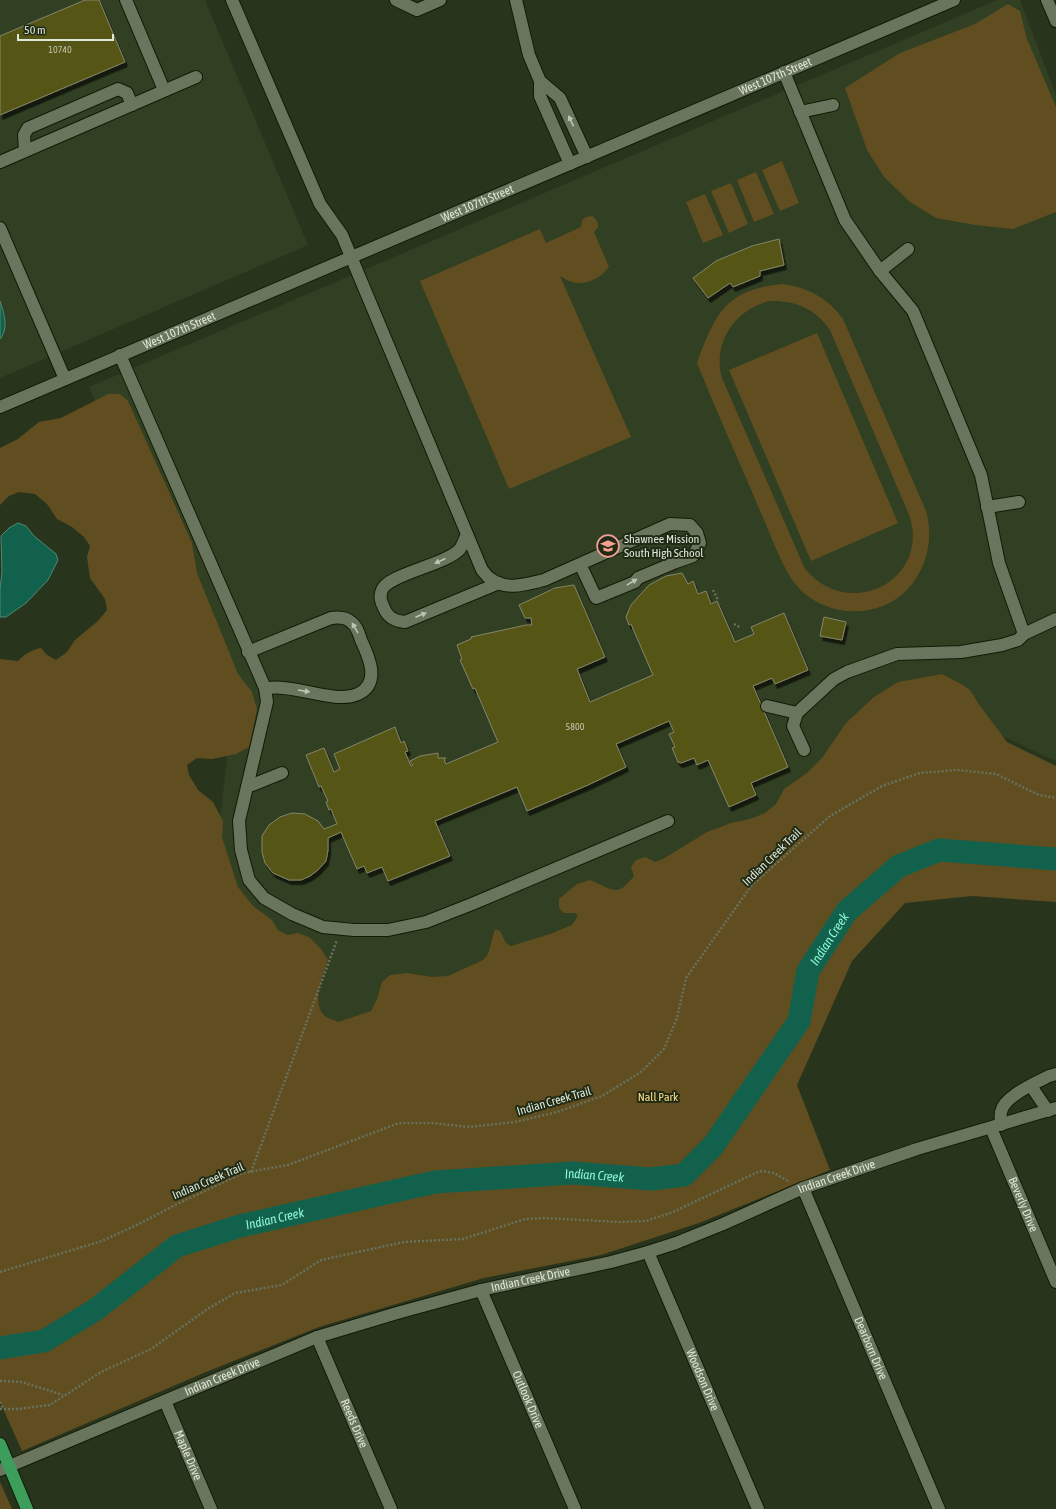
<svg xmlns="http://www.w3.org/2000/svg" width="1056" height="1509" font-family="'Asap Condensed',sans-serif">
<defs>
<filter id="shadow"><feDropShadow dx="2.5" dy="4.5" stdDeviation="0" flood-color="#0009"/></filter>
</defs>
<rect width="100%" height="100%" fill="#29341d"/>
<g fill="#313f22">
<polygon points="0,0 205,0 308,245 0,378"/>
<polygon points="997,0 1020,0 1056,95 1056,761 1004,737 943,728 354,1058 246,920 218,837 233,705 89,387"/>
</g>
<g fill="#614e20" fill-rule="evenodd">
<polygon points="1008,4 1020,11 1027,39 1056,107 1056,212 1013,229 975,225 936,218 910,202 884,177 867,150 845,88 900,53 975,24"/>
<polygon points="782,161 799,203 780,211 762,170"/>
<polygon points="756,172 774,214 754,222 737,180"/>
<polygon points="731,183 748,224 729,233 711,191"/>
<polygon points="705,194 723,235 703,243 686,202"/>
<path d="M592 216C596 219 598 221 598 227L594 232 609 267C601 278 586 286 572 282 568 281 564 278 560 276L631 437 509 489 420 281 540 229 546 243 581 227 582 220 586 217Z"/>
<path d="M782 284C807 287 828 298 843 319L926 511C934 538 927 569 907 590 878 620 825 618 797 586 782 568 771 535 761 513 740 463 717 413 697 363 715 314 725 290 782 284ZM770 301C795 300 816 309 830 330L910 517C929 582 848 621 805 569L722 378C712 343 735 309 770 301Z"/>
<polygon points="817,333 898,523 811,561 729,370"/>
<path d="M108 394H120L128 401 192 543 197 573 238 674 252 692 257 709 249 747 236 754 212 759 197 758 187 765 189 775 198 790 213 802 223 821 222 837 238 887 253 906 272 920 278 930 287 935 298 933 309 937 321 949 328 960C323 975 310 1005 326 1017 329 1019 335 1020 338 1022L371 1011 377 999 382 982 390 975 407 973 432 977 448 976 483 960 488 954 495 929 500 931 506 943 511 946 550 934 572 925 578 916 575 913H564L559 908V899L577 884 590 880C613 889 616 899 634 876L631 867 636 860 645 857 655 862 663 859 707 832 731 823 750 819 765 813 776 804 784 789 807 773 822 758 846 723 874 697 898 682 942 674 961 684 970 690 978 703 1007 742 1056 766V902L972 896 905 903 852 961 797 1085 830 1170 699 1223 601 1255 484 1278 319 1327 206 1372 22 1451 0 1402V659L18 661C25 654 31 650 41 648L47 655 56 660 67 652 75 640 98 621 107 610 105 599 90 578 87 557 90 546 84 537 72 527 57 519 47 504 35 494 19 492 9 496 0 505V448L18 439 39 422 61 418Z"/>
<polygon points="0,1482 12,1509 0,1509"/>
</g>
<g fill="#12614d" stroke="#508977">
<path d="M0 301C4 313 9 328 0 339Z"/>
<polygon points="18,523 26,526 34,536 56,554 58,560 48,580 26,603 6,617 0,617 0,589 2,572 1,536 9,528"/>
</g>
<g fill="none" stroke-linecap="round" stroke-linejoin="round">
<path stroke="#12614d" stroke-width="23" id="s1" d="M0 1348 44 1341 95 1310 177 1246 240 1226 435 1182 573 1173 651 1179 684 1175 713 1146 799 1021 808 971 847 911 899 866 939 850 1056 859"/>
</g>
<g fill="#545418" stroke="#858569" filter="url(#shadow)">
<polygon points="85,0 99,0 125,62 0,115 0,36"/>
<polygon points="779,239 784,265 760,271 760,276 733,287 730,283 708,298 693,278 716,261 752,246"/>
<polygon points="682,573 688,584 693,581 698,594 706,591 711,604 717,601 735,642 754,634 751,627 784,613 808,670 775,684 772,678 753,686 788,767 751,783 756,795 729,807 708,760 697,765 694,758 681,763 678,762 672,748 675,747 669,734 674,732 669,721 616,744 626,767 588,785 527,811 517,787 435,821 450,856 388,881 382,867 367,873 364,866 357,869 341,832 328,838 328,850 326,861 318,870 310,876 301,880 289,880 273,873 265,863 262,852 262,836 269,825 280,817 292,813 305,814 318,821 324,829 337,824 331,809 329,810 326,802 328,801 321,786 319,787 306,755 324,748 334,772 340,769 334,754 395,727 401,743 404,741 408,751 405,752 411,766 413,765 410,761 420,756 438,753 438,758 446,758 444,759 446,764 498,742 475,688 473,689 460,660 462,659 457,645 471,639 471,637 526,625 532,625 531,618 525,618 519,605 555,588 574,585 605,657 577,669 590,702 653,675 631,624 629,625 626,617 631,605 649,585 666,576"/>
<polygon points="824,617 846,622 842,640 820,636"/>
</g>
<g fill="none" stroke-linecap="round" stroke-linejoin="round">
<g stroke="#121b06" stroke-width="14">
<g id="minor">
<polyline points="126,0 164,90"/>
<path d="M232 0 320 204 342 235 482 570C485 573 487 577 491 579 506 591 527 584 544 580L670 524 690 525 697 533 700 543 693 556 676 562 638 578 635 582 596 598 580 564"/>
<polyline points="396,0 417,10 440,0"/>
<polyline points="516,0 529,55 540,81 540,96 570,164"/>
<polyline points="1047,0 1056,21"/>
<polyline points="784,72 845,220 880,271 913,311 981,475 999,563 1024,634 1056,619"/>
<polyline points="540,81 560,98 587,157"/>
<polyline points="800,112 833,105"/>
<polyline points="25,150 24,135 28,128 118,89 127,93 132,105"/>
<polyline points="0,162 196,77"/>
<polyline points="0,228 65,379"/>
<polyline points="880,271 908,249"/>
<polyline points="120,355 265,688 267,702 239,821 241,850 249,880 264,898 292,914 323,927 354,930 388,930 426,922 472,904 668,821"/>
<path id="s2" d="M0 407 954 0"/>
<polyline points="987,507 1019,502"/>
<path d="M467 535C464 539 463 545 460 549 446 565 388 574 382 590 379 597 381 602 384 608 388 618 395 621 405 622L499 583"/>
<path d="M248 652 331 618C338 617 346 617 351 622 357 626 359 634 361 640 369 657 381 683 358 694 338 703 305 689 283 688 277 687 271 688 265 688"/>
<polyline points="767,706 797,713 834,679 847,672 897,654 961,652 1002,645 1018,640 1024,634"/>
<polyline points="797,713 793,726 804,750"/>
<polyline points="247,787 282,773"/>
<polyline points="1031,1086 1048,1111"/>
<path d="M1001 1125C1001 1121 1000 1116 1001 1112 1004 1096 1036 1083 1049 1076L1056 1074"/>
<path id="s3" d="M991 1128 1056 1282"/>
<path id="s4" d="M803 1188 939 1509"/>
<path id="s5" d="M648 1252 758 1509"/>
<path id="s6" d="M481 1290 575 1509"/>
<path id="s7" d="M317 1337 391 1509"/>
<path id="s8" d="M165 1401 211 1509"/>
<path id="s9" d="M0 1470 317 1337 397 1313 481 1290 611 1262 648 1252 676 1243 723 1224 803 1188 917 1149 1056 1108"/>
</g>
</g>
<g stroke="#121b06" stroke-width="14">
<polyline id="major" points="0,1444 27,1509"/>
</g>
<g stroke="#68725e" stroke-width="2.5" stroke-dasharray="2 2" stroke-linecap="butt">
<polyline points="713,590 718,600"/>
<polyline points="734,624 741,628"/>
<polyline points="251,1172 337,940"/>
<polyline points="0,1272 102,1241 139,1224 175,1205 243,1173 288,1165 399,1123 432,1123 468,1127 515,1122 557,1112 602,1096 641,1072 664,1049 677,1018 686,978 720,930 752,885 830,816 882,786 920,773 957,770 996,774 1039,795 1056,798"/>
<polyline points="0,1381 22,1382 63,1395"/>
<polyline points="0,1402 3,1409"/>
<polyline points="0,1409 18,1409 50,1405 101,1372 151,1349 206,1310 235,1293 282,1285 321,1260 404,1242 463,1239 525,1219 545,1218 619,1222 646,1221 673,1212 760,1171 774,1173 790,1182"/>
</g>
<use href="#minor" stroke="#69765d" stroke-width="12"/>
<use href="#major" stroke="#3d9e5c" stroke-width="12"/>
</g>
<defs><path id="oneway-solid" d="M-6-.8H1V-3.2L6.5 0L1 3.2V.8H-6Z"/></defs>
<g fill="#bcc5b4">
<use href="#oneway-solid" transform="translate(571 121) rotate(-115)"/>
<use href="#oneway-solid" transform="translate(440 561) rotate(156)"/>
<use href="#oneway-solid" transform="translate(632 582) rotate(-31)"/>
<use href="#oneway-solid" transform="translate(421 615) rotate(-23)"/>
<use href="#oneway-solid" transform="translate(355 628) rotate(-120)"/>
<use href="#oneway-solid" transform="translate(304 691) rotate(9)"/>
</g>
<defs>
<g id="school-ring" transform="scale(1.15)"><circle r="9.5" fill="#1f2a14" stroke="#f59c93" stroke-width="1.5"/><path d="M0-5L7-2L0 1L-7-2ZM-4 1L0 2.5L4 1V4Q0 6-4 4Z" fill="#f59c93"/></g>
</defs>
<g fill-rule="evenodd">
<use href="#school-ring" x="608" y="546"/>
</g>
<g text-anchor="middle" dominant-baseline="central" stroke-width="4" stroke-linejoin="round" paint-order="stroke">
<g font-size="10" fill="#bcc2a9">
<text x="60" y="49">10740</text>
<text x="575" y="726">5800</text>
</g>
<g font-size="12" fill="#dfe7d9" stroke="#1f2a14">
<text stroke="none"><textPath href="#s2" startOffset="843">West 107th Street</textPath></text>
<text stroke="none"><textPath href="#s2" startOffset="519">West 107th Street</textPath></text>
<text stroke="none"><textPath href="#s2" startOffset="195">West 107th Street</textPath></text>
<text transform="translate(772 857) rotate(-44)">Indian Creek Trail</text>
<text transform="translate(554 1101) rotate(-16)">Indian Creek Trail</text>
<text stroke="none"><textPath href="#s9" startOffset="889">Indian Creek Drive</textPath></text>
<text transform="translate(208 1181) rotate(-23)">Indian Creek Trail</text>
<text stroke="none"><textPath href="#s3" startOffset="83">Beverly Drive</textPath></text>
<text stroke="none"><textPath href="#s9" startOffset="565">Indian Creek Drive</textPath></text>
<text stroke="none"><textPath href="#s4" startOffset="174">Dearborn Drive</textPath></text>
<text stroke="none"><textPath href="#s9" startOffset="241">Indian Creek Drive</textPath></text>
<text stroke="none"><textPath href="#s5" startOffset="139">Woodson Drive</textPath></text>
<text stroke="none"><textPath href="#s6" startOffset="119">Outlook Drive</textPath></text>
<text stroke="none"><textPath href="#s7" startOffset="94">Reeds Drive</textPath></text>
<text stroke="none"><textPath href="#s8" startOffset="59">Maple Drive</textPath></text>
</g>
<g font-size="12" fill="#dfe7d9" stroke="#1f2a14" text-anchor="start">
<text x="624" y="539">Shawnee Mission<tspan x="624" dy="14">South High School</tspan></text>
</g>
<g font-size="12" fill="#fddb87" stroke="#1f2a14">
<text x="658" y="1097">Nall Park</text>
</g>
<g font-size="13" font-style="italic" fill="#8df6d5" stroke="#1f2a14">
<text stroke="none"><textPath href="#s1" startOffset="1006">Indian Creek</textPath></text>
<text stroke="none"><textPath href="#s1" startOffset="634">Indian Creek</textPath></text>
<text stroke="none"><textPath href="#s1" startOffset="310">Indian Creek</textPath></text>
</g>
</g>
<path d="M18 34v6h95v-6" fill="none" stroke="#dfe7d9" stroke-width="2"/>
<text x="24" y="34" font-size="12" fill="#dfe7d9" stroke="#1f2a14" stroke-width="3" paint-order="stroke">50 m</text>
</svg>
